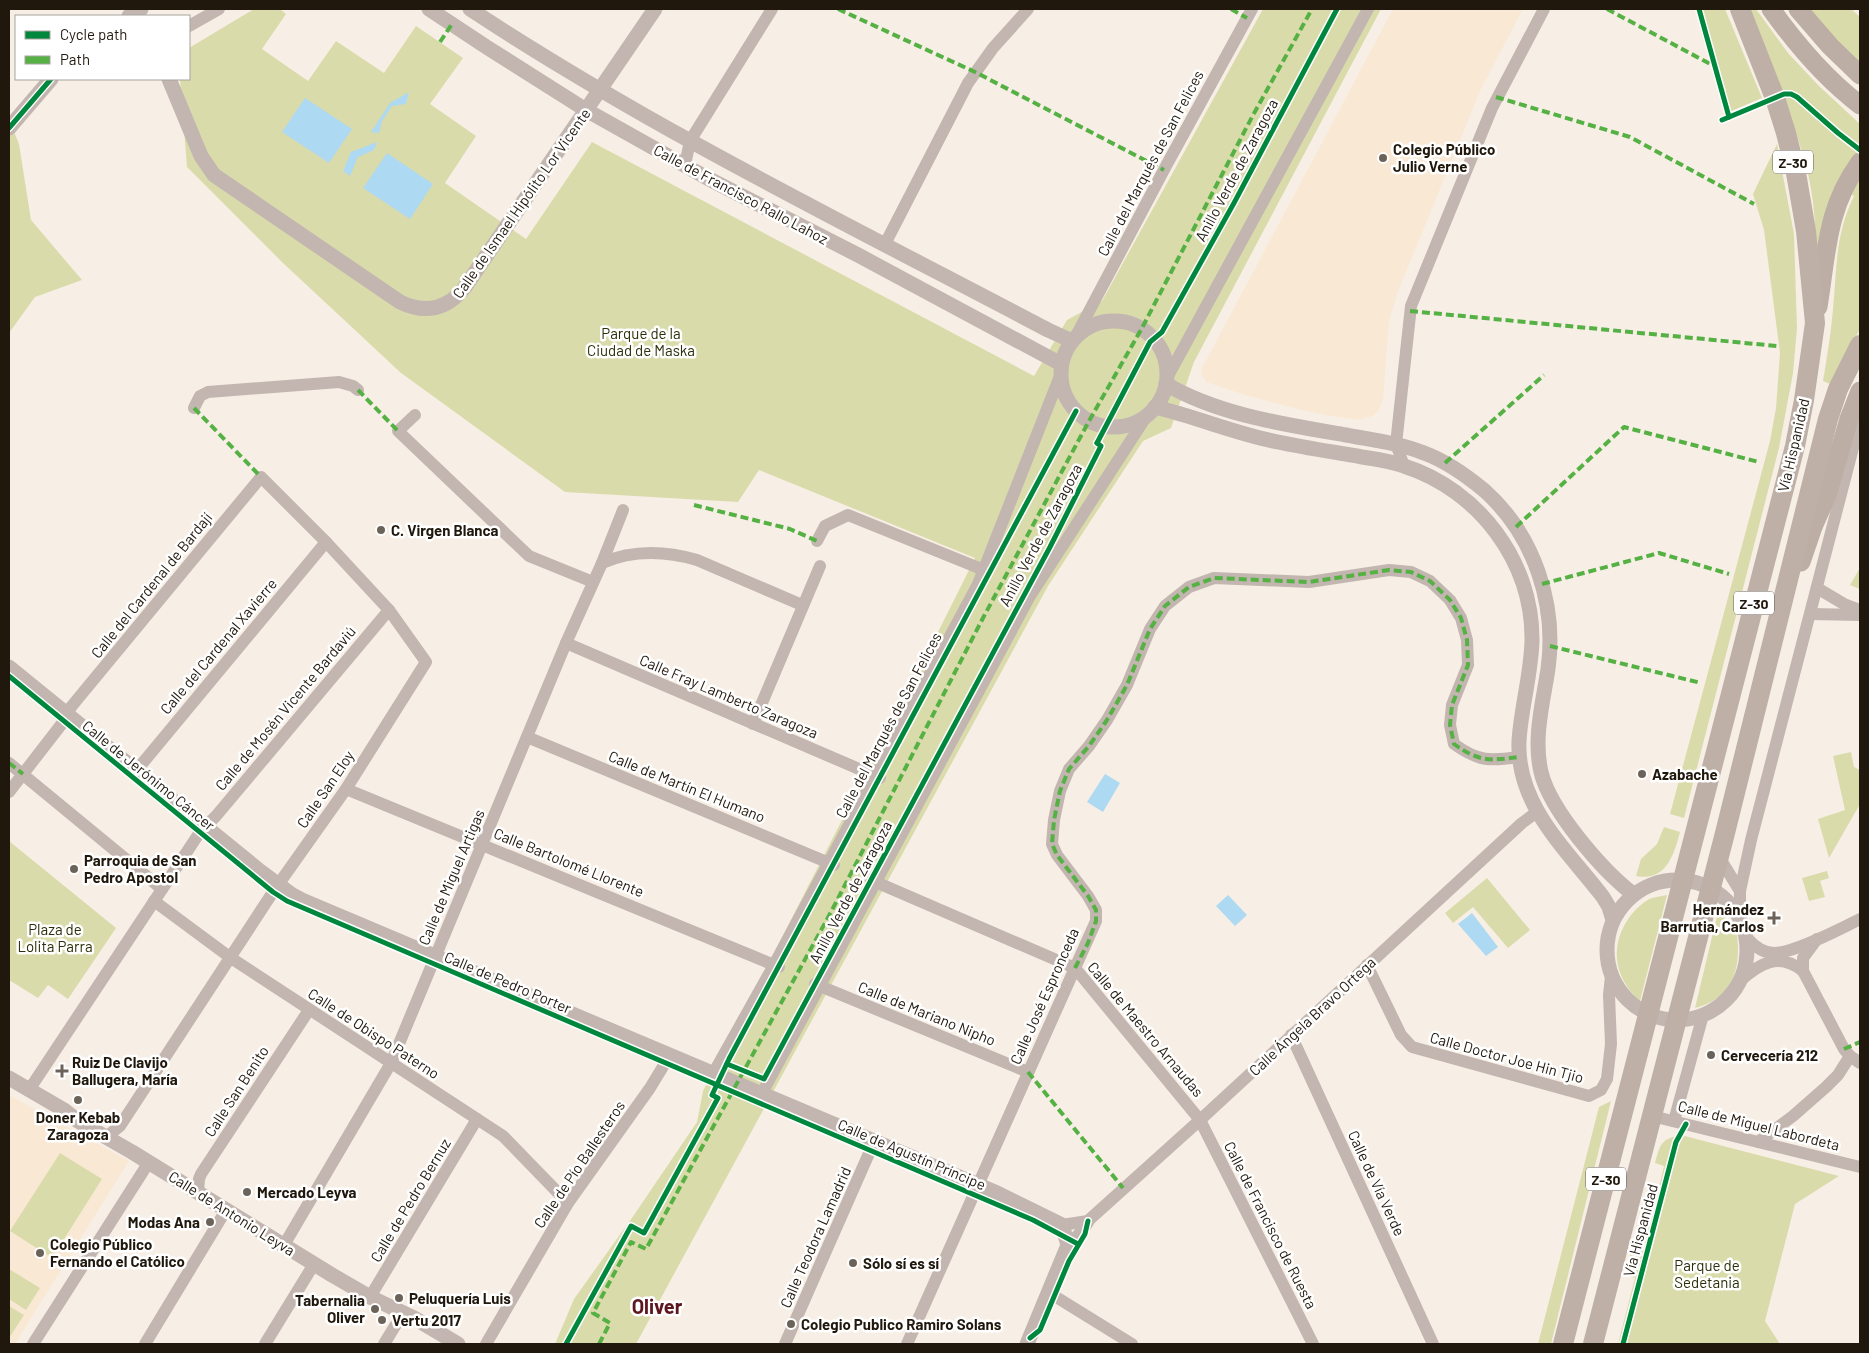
<svg xmlns="http://www.w3.org/2000/svg" width="1869" height="1353" font-family="Barlow,sans-serif">
<rect width="100%" height="100%" fill="#f7efe5"/>
<g fill="#f9e9d4">
<polygon points="1393,9 1523,9 1481,89 1397,294 1389,322 1383,399 1379,410 1373,416 1358,420 1331,416 1301,410 1245,395 1206,382 1201,373 1202,368"/>
<polygon points="9,1095 129,1161 15,1344 9,1344"/>
</g>
<g fill="#dadbab">
<polygon points="254,9 280,9 286,14 262,49 308,81 336,41 384,73 416,26 463,58 430,104 476,136 445,183 526,239 592,142 1034,376 1067,320 1102,301 1263,9 1381,9 1194,362 1171,428 1143,441 1048,586 636,1344 555,1344 574,1299 634,1215 697,1122 703,1091 919,670 975,558 759,470 738,502 565,492 401,373 283,263 187,167 180,79 189,79 189,48"/>
<polygon points="1701,9 1725,9 1762,98 1729,112"/>
<path d="M1749 9H1756L1788 53 1819 86 1860 124V329L1830 384 1823 381C1827 357 1831 333 1833 309 1837 267 1835 235 1854 196L1837 187 1817 250C1815 225 1814 199 1808 174 1794 118 1770 63 1749 9Z"/>
<polygon points="1805,9 1851,9 1860,17 1860,68"/>
<polygon points="9,119 19,144 31,220 82,280 35,297 9,333"/>
<polygon points="1777,144 1794,234 1797,328 1793,373 1779,448 1684,818 1670,814 1770,441 1776,408 1780,353 1764,230 1753,194"/>
<polygon points="1860,568 1860,589 1850,585"/>
<polygon points="1851,752 1854,767 1860,770 1860,804 1829,858 1818,819 1845,810 1833,756"/>
<path d="M1664 827 1680 832C1674 855 1666 882 1636 876L1641 859 1657 844Z"/>
<polygon points="9,841 116,928 68,999 48,985 38,998 9,980"/>
<polygon points="1827,871 1829,878 1820,881 1825,897 1809,901 1802,878"/>
<polygon points="1487,878 1530,930 1508,948 1473,907 1453,923 1445,913"/>
<path d="M1667 895 1640 1001C1613 977 1609 944 1631 915 1636 909 1644 901 1652 898 1656 897 1662 896 1667 895Z"/>
<path d="M1718 912C1723 917 1732 923 1735 929 1738 935 1738 945 1738 952 1737 982 1725 1000 1695 1008Z"/>
<polygon points="1611,1101 1551,1344 1538,1344 1599,1107"/>
<path d="M1681 1135 1839 1176 1795 1204 1765 1321 1780 1344H1618L1635 1278 1625 1275 1648 1186 1659 1188 1664 1166 1655 1163C1660 1144 1661 1139 1681 1135Z"/>
<polygon points="60,1153 102,1179 52,1258 10,1231"/>
<polygon points="9,1269 40,1288 26,1310 9,1299"/>
<polygon points="9,1306 24,1315 9,1338"/>
</g>
<g fill="#add9f2">
<polygon points="409,92 406,104 392,106 382,121 379,133 371,132 390,103"/>
<polygon points="305,98 352,129 329,163 282,132"/>
<polygon points="377,142 374,150 358,157 350,176 343,171 351,152"/>
<polygon points="387,153 433,184 410,219 363,188"/>
<polygon points="1105,774 1120,783 1103,812 1087,802"/>
<polygon points="1228,895 1247,915 1235,926 1216,906"/>
<polygon points="1472,913 1498,947 1486,956 1458,924"/>
</g>
<g fill="none" stroke-linecap="round" stroke-linejoin="round">
<g stroke="#c3b6b0" stroke-width="12">
<polyline points="189,26 219,9"/>
<polyline points="685,165 690,141 772,9"/>
<polyline points="885,244 968,83 993,48 1028,9"/>
<polyline points="1077,334 1166,166 1252,9"/>
<polyline points="1167,378 1368,9"/>
<polyline points="194,408 200,396 208,392 339,382 353,386 358,390"/>
<polyline points="415,415 398,431 529,556 593,582"/>
<polyline points="1404,466 1396,444 1411,306 1492,108 1544,9"/>
<polyline points="817,541 825,526 848,515 984,570"/>
<path d="M602 563C632 550 666 551 697 560L802 605"/>
<polyline points="1817,588 1844,604 1860,610"/>
<polyline points="1811,614 1860,615"/>
<polyline points="566,643 880,778"/>
<polyline points="753,724 820,566"/>
<polyline points="527,737 834,865"/>
<polyline points="9,763 162,889"/>
<polyline points="136,771 326,542"/>
<polyline points="346,789 779,967"/>
<polyline points="9,792 64,721 71,707 261,477 326,542 389,610 426,662 346,789 273,892 120,1126 106,1137"/>
<polyline points="1719,857 1740,891"/>
<polyline points="871,880 1075,968 1200,1120 1313,1344"/>
<polyline points="154,901 231,958 503,1136 568,1203"/>
<polyline points="1740,917 1740,891 1751,840 1860,421"/>
<path d="M1747 938C1754 946 1763 953 1774 953 1794 953 1840 929 1860 919"/>
<polyline points="1817,939 1803,958 1803,971 1844,1049 1850,1056 1860,1063"/>
<polyline points="1367,965 1401,1035 1412,1047 1589,1096 1601,1090 1607,1079 1611,1044 1609,995 1611,976"/>
<path d="M1740 981C1760 963 1779 952 1803 971"/>
<polyline points="815,984 1028,1072"/>
<polyline points="1291,1035 1433,1344"/>
<polyline points="713,1074 774,965 978,584 1060,376"/>
<polyline points="29,1090 200,832 216,816 389,610"/>
<polyline points="761,1095 1030,596 1146,417"/>
<polyline points="1652,1116 1860,1167"/>
<polyline points="1674,1121 1703,1015"/>
<polyline points="1758,1142 1793,1116 1826,1087 1838,1075 1850,1056"/>
<polyline points="198,1192 199,1179 201,1174 309,1010"/>
<polyline points="1062,1225 1088,1221"/>
<polyline points="284,1245 391,1063 566,643 602,563 623,510"/>
<polyline points="1068,1245 1083,1230 1090,1219 1200,1120 1522,823 1537,812"/>
<polyline points="1048,1292 1132,1344"/>
<polyline points="370,1297 477,1119"/>
<polyline points="33,1344 149,1162"/>
<polyline points="145,1344 226,1210"/>
<polyline points="265,1344 314,1264"/>
<polyline points="384,1344 403,1313"/>
<polyline points="486,1344 568,1203 650,1088 670,1055"/>
<polyline points="785,1344 874,1142"/>
<path d="M907 1344 1096 921V910L1088 896 1057 855 1052 844 1054 820 1060 791 1069 769 1089 746 1107 720 1127 685 1150 629 1165 606 1189 587 1214 578 1309 582 1389 570 1411 572 1430 581 1450 600 1461 618 1467 640 1468 665 1452 705 1450 725 1454 744C1479 762 1490 761 1519 757"/>
</g>
<g stroke="#c3b6b0" stroke-width="15">
<polyline points="429,9 488,48 586,110 709,179 858,255 1061,364"/>
<path d="M470 9C654 130 853 227 1048 330L1072 341"/>
<polyline points="129,16 141,9"/>
<path d="M169 79 201 156 214 175 400 302C425 314 447 310 465 287L655 9"/>
<polyline points="9,128 51,79"/>
<circle cx="1114" cy="374" r="53"/>
<path d="M1166 384C1218 415 1288 425 1346 435 1372 440 1399 443 1424 453 1446 461 1467 476 1485 491 1534 535 1557 604 1548 669 1543 702 1533 738 1541 772 1550 810 1602 870 1633 894"/>
<path d="M1155 407C1197 417 1236 434 1278 442 1306 448 1334 452 1362 457 1376 459 1390 461 1404 466 1479 490 1533 562 1532 641 1531 675 1521 708 1519 741 1516 805 1567 850 1603 897L1609 907 1613 920"/>
<polyline points="9,667 260,871 291,894 304,901 997,1193 1062,1225 1068,1245 1027,1344"/>
<circle cx="1677" cy="950" r="70"/>
<polyline points="9,1078 64,1110 78,1121 132,1152 332,1275 370,1297 414,1318 458,1344"/>
</g>
<g stroke="#bcaea5" stroke-width="19">
<path d="M1771 9C1796 44 1826 79 1860 105"/>
<polyline points="1798,9 1830,46 1860,75"/>
<path d="M1818 307C1827 252 1826 209 1860 162"/>
<polyline points="1801,562 1813,527 1827,495 1849,419 1860,391"/>
</g>
<g stroke="#beb0a7" stroke-width="20">
<polyline points="1563,1344 1795,446 1804,400 1815,323 1806,231 1796,173 1786,133 1775,98 1740,9"/>
<polyline points="1593,1344 1725,833 1828,419 1838,389 1860,345"/>
</g>
<g stroke="#55b144" stroke-width="4" stroke-dasharray="8 4" stroke-linecap="butt">
<polyline points="838,9 975,72 1164,170"/>
<polyline points="1231,9 1247,18"/>
<polyline points="1607,9 1714,66"/>
<polyline points="440,42 452,24"/>
<polyline points="1496,97 1630,137 1754,204"/>
<polyline points="1410,311 1777,346"/>
<polyline points="358,390 398,431"/>
<polyline points="194,408 261,477"/>
<polyline points="1445,463 1544,375"/>
<polyline points="694,505 790,529 817,541"/>
<polyline points="1516,527 1624,427 1759,462"/>
<polyline points="1542,584 1659,553 1729,574"/>
<polyline points="1550,646 1701,683"/>
<polyline points="9,763 23,774"/>
<path d="M1075 968 1088 943 1096 921V910L1088 896 1057 855 1052 844 1054 820 1060 791 1069 769 1089 746 1107 720 1127 685 1150 629 1165 606 1189 587 1214 578 1309 582 1389 570 1411 572 1430 581 1450 600 1461 618 1467 640 1468 665 1452 705 1450 725 1454 744C1479 762 1490 761 1519 757"/>
<polyline points="1844,1049 1860,1042"/>
<polyline points="1028,1072 1123,1188"/>
<polyline points="599,1344 610,1323 593,1313 631,1242 646,1249 831,912 983,618 1089,421 1142,328 1252,117 1312,9"/>
</g>
<g stroke="#fff" stroke-width="8">
<g id="cycleway">
<polyline points="1699,9 1729,117"/>
<polyline points="1722,120 1784,94 1791,94 1797,97 1838,133 1860,150"/>
<polyline points="9,128 51,79"/>
<polyline points="1097,443 1150,342 1162,332 1234,203 1337,9"/>
<polyline points="9,676 273,892 287,901 1033,1220 1078,1244"/>
<polyline points="727,1064 764,1079 1050,547 1101,446 1097,443"/>
<polyline points="1030,1338 1040,1330 1069,1261 1085,1234 1088,1221"/>
<polyline points="566,1344 631,1226 644,1233 718,1098 712,1095 729,1059 1076,411"/>
<polyline points="1623,1344 1676,1142 1686,1124"/>
</g>
</g>
<use href="#cycleway" stroke="#00873e" stroke-width="5"/>
</g>
<g fill="#6b6359" stroke="#fff" stroke-width="2">
<circle cx="1383" cy="158" r="5"/>
<circle cx="381" cy="530" r="5"/>
<circle cx="1642" cy="774" r="5"/>
<circle cx="74" cy="869" r="5"/>
<path d="M1771.5 910.5h5v5h5v5h-5v5h-5v-5h-5v-5h5z"/>
<circle cx="1711" cy="1055" r="5"/>
<path d="M59.5 1063.5h5v5h5v5h-5v5h-5v-5h-5v-5h5z"/>
<circle cx="78" cy="1100" r="5"/>
<circle cx="247" cy="1192" r="5"/>
<circle cx="210" cy="1222" r="5"/>
<circle cx="40" cy="1253" r="5"/>
<circle cx="853" cy="1263" r="5"/>
<circle cx="399" cy="1298" r="5"/>
<circle cx="375" cy="1309" r="5"/>
<circle cx="382" cy="1320" r="5"/>
<circle cx="791" cy="1324" r="5"/>
</g>
<g text-anchor="middle" dominant-baseline="central" stroke-width="5" stroke-linejoin="round" paint-order="stroke">
<g fill="#fff" stroke="#635d56" stroke-width="1">
<rect x="1773" y="150.5" width="40" height="23" rx="4"/>
<rect x="1734" y="591.5" width="40" height="23" rx="4"/>
<rect x="1586" y="1167.5" width="40" height="23" rx="4"/>
</g>
<g font-size="14" font-weight="bold" fill="#20180d">
<text x="1793" y="162">Z-30</text>
<text x="1754" y="603">Z-30</text>
<text x="1606" y="1179">Z-30</text>
</g>
<g font-size="15" font-weight="bold" fill="#20180d" stroke="#fff" text-anchor="start">
<text x="1393" y="149">Colegio Público<tspan x="1393" dy="17">Julio Verne</tspan></text>
<text x="391" y="530">C. Virgen Blanca</text>
<text x="1652" y="774">Azabache</text>
<text x="84" y="860">Parroquia de San<tspan x="84" dy="17">Pedro Apostol</tspan></text>
<text x="1764" y="909" text-anchor="end">Hernández<tspan x="1764" dy="17">Barrutia, Carlos</tspan></text>
<text x="1721" y="1055">Cervecería 212</text>
<text x="72" y="1062">Ruiz De Clavijo<tspan x="72" dy="17">Ballugera, María</tspan></text>
<text x="78" y="1117" text-anchor="middle">Doner Kebab<tspan x="78" dy="17">Zaragoza</tspan></text>
<text x="257" y="1192">Mercado Leyva</text>
<text x="200" y="1222" text-anchor="end">Modas Ana</text>
<text x="50" y="1244">Colegio Público<tspan x="50" dy="17">Fernando el Católico</tspan></text>
<text x="863" y="1263">Sólo sí es sí</text>
<text x="409" y="1298">Peluquería Luis</text>
<text x="365" y="1300" text-anchor="end">Tabernalia<tspan x="365" dy="17">Oliver</tspan></text>
<text x="392" y="1320">Vertu 2017</text>
<text x="801" y="1324">Colegio Publico Ramiro Solans</text>
</g>
<g font-size="15" fill="#20180d" stroke="#fff">
<text transform="translate(1150 163) rotate(-62)">Calle del Marqués de San Felices</text>
<text transform="translate(1236 170) rotate(-62)">Anillo Verde de Zaragoza</text>
<text transform="translate(741 194) rotate(28)">Calle de Francisco Rallo Lahoz</text>
<text transform="translate(521 203) rotate(-55)">Calle de Ismael Hipólito Lor Vicente</text>
<text transform="translate(1793 445) rotate(-77)">Vía Hispanidad</text>
<text transform="translate(1040 535) rotate(-62)">Anillo Verde de Zaragoza</text>
<text transform="translate(151 585) rotate(-51)">Calle del Cardenal de Bardají</text>
<text transform="translate(218 646) rotate(-50)">Calle del Cardenal Xavierre</text>
<text transform="translate(729 696) rotate(23)">Calle Fray Lamberto Zaragoza</text>
<text transform="translate(285 708) rotate(-50)">Calle de Mosén Vicente Bardaviú</text>
<text transform="translate(888 725) rotate(-62)">Calle del Marqués de San Felices</text>
<text transform="translate(149 775) rotate(39)">Calle de Jerónimo Cáncer</text>
<text transform="translate(687 786) rotate(22)">Calle de Martín El Humano</text>
<text transform="translate(325 789) rotate(-56)">Calle San Eloy</text>
<text transform="translate(569 862) rotate(22)">Calle Bartolomé Llorente</text>
<text transform="translate(451 877) rotate(-67)">Calle de Miguel Artigas</text>
<text transform="translate(850 892) rotate(-62)">Anillo Verde de Zaragoza</text>
<text transform="translate(508 982) rotate(23)">Calle de Pedro Porter</text>
<text transform="translate(1044 996) rotate(-66)">Calle José Espronceda</text>
<text transform="translate(927 1013) rotate(22)">Calle de Mariano Nipho</text>
<text transform="translate(1312 1016) rotate(-43)">Calle Ángela Bravo Ortega</text>
<text transform="translate(1146 1029) rotate(50)">Calle de Maestro Arnaudas</text>
<text transform="translate(374 1033) rotate(33)">Calle de Obispo Paterno</text>
<text transform="translate(1507 1057) rotate(15)">Calle Doctor Joe Hin Tjio</text>
<text transform="translate(236 1091) rotate(-57)">Calle San Benito</text>
<text transform="translate(1759 1125) rotate(14)">Calle de Miguel Labordeta</text>
<text transform="translate(912 1154) rotate(23)">Calle de Agustín Príncipe</text>
<text transform="translate(579 1164) rotate(-56)">Calle de Pío Ballesteros</text>
<text transform="translate(1377 1183) rotate(65)">Calle de Vía Verde</text>
<text transform="translate(410 1200) rotate(-59)">Calle de Pedro Bernuz</text>
<text transform="translate(232 1213) rotate(32)">Calle de Antonio Leyva</text>
<text transform="translate(1271 1225) rotate(63)">Calle de Francisco de Ruesta</text>
<text transform="translate(1640 1230) rotate(-75)">Vía Hispanidad</text>
<text transform="translate(815 1237) rotate(-66)">Calle Teodora Lamadrid</text>
</g>
<g font-size="15" fill="#2c2f09" stroke="#fff">
<text x="641" y="333">Parque de la<tspan x="641" dy="17">Ciudad de Maska</tspan></text>
<text x="55" y="929">Plaza de<tspan x="55" dy="17">Lolita Parra</tspan></text>
<text x="1707" y="1265">Parque de<tspan x="1707" dy="17">Sedetania</tspan></text>
</g>
<g font-size="20" font-weight="bold" fill="#5d181f" stroke="#fff">
<text x="657" y="1306">Oliver</text>
</g>
</g>
<rect width="1869" height="1353" fill="none" stroke="#20180d" stroke-width="20"/>
<rect x="15" y="15" width="175" height="65" fill="#ffffff" stroke="#a6a39e"/>
<rect x="25" y="31" width="25" height="8" fill="#00873e" stroke="#a6a39e"/>
<text x="60" y="40" font-size="15" fill="#20180d">Cycle path</text>
<rect x="25" y="56" width="25" height="8" fill="#55b144" stroke="#a6a39e"/>
<text x="60" y="65" font-size="15" fill="#20180d">Path</text>
</svg>
